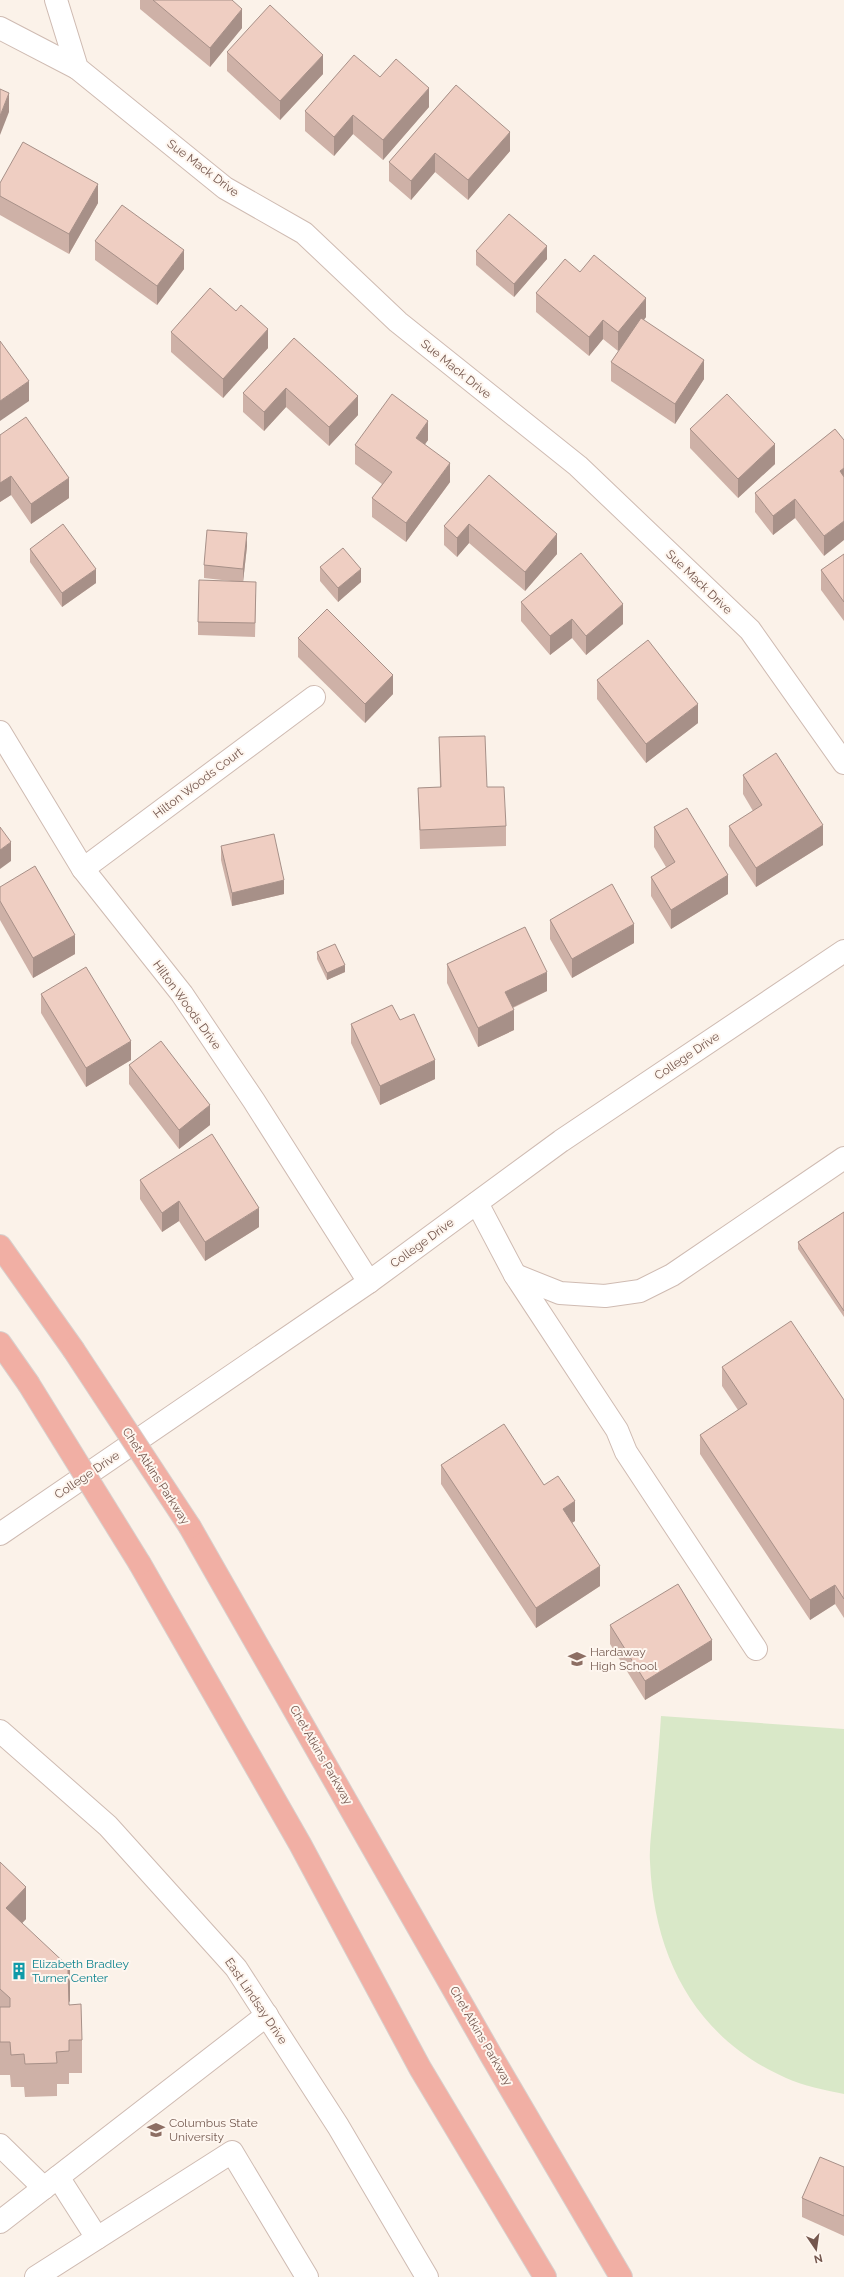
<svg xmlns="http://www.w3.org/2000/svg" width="844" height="2277" font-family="Raleway,sans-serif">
<rect width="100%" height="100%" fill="#fbf2e9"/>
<path fill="#d9e8c8" d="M661 1716 844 1729V2094C825 2090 803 2086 786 2078 695 2038 654 1957 650 1862 649 1846 652 1829 653 1813 656 1781 659 1749 661 1716Z"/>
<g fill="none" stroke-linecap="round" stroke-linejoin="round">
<g stroke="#cfbbb2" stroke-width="24">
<g id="minor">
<polyline points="56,0 77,68 225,188 304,233 398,322 578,466 750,630 844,763"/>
<polyline points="0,28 77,68"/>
<polyline points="0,732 83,869 182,994 254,1101 369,1282"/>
<polyline points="83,869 314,697"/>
<polyline points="477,1203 515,1275 617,1430 626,1452 756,1649"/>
<polyline points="515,1275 560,1293 605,1296 640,1291 672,1275 844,1158"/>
<polyline points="0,1534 369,1282 561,1141 844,951"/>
<polyline points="0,1731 108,1826 236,1968 338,2126 427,2277"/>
<polyline points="0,2145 44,2188"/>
<polyline points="58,2177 97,2238"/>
<polyline points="0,2222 267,2015"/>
<polyline points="36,2277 232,2152 307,2277"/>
</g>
</g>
<g stroke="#d8d0cd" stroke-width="24">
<g id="highway">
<polyline points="0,1246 73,1349"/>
<polyline points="0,1343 28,1383"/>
<polyline points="190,1527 492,2057 621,2277"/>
<polyline points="140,1564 300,1844 420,2068 545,2277"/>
</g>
</g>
<use href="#minor" stroke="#fff" stroke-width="22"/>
<use href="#highway" stroke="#f1afa4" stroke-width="22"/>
<g stroke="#d8d0cd" stroke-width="24" stroke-linecap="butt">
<g id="highway-bridge">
<polyline points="73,1349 190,1527"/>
<polyline points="28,1383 140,1564"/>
</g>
</g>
<use href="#highway-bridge" stroke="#f1afa4" stroke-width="22"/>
</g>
<g fill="#ceb1a7">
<polygon points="140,0 232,0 242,28 210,67 140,9"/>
<polygon points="227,52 323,74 280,120 227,71"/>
<polygon points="380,77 429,107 383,160 353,134 334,156 305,131 305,111"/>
<polygon points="456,85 510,151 468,200 435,172 411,200 389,181 389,162"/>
<polygon points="0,183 98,203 69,254 0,215"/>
<polygon points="95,241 184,269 157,305 95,260"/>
<polygon points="476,251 547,259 514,297 476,265"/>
<polygon points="580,272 646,317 644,320 704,379 675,424 611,381 611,362 622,346 618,351 603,339 589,356 536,312 536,293"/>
<polygon points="171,332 268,348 223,398 171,352"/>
<polygon points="294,338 358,415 329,446 286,407 264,431 243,412 243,393"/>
<polygon points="690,429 775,464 738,498 690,448"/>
<polygon points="835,429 824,556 795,518 773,535 755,512 755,493"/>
<polygon points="0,435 69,498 31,524 11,495 0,502"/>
<polygon points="428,440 425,444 450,482 406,542 372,517 372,498 382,484 355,464 355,445"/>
<polygon points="489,475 557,554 525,591 469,543 457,557 444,545 444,526"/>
<polygon points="247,546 243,582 256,595 255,637 198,635 198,622 231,581 204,578 204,565"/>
<polygon points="30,549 96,583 62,607 30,562"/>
<polygon points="844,554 844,621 821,590 821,570"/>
<polygon points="320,567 361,582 338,602 320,581"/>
<polygon points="521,602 623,624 586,655 572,638 550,655 521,621"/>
<polygon points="298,638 393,694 365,723 298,657"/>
<polygon points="597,680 698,723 646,763 597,699"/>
<polygon points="439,737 487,787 506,826 506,846 420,849 418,788 440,787"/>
<polygon points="743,775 823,845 756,887 729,846 729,826 753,811 743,794"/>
<polygon points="654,827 728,894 671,929 651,896 651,877 666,867 654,847"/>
<polygon points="221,846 284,894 232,906 221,860"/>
<polygon points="0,887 75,954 33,978 0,920"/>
<polygon points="550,920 634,943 572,978 550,939"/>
<polygon points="317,952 345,972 327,980 317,959"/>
<polygon points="447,964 547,991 513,1008 514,1030 478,1047 447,983"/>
<polygon points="41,994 131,1060 86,1087 41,1013"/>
<polygon points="400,1020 435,1079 380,1105 351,1043 351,1024"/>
<polygon points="129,1065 210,1125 179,1149 129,1084"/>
<polygon points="140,1180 259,1227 205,1261 179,1221 162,1232 140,1199"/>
<polygon points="844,1212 844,1317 798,1249 798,1242"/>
<polygon points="722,1367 844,1400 844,1618 835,1604 810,1620 700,1454 700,1435 738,1410 722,1386"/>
<polygon points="441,1465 544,1485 575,1521 572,1523 600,1586 536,1628 441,1484"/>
<polygon points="610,1625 712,1660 645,1700 610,1644"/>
<polygon points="0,1862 26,1919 22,1923 70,2001 69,2002 69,2005 82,2040 82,2073 69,2073 69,2084 57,2084 57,2096 25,2097 24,2087 11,2087 10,2075 0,2075"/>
<polygon points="844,2167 844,2236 802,2217 802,2198"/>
</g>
<g fill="#a79088">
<polygon points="242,9 242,28 210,67 210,48"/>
<polygon points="323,55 323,74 280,120 280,101"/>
<polygon points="429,88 429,107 383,160 383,140"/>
<polygon points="9,93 9,112 0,135 0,116"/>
<polygon points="353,115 353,134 334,156 334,137"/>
<polygon points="510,132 510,151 468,200 468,180"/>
<polygon points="435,153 435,172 411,200 411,181"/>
<polygon points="98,184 98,203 69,254 69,234"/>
<polygon points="547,246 547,259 514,297 514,284"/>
<polygon points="184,250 184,269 157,305 157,286"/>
<polygon points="646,298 646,317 618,351 618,332"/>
<polygon points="603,320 603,339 589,356 589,337"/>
<polygon points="268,329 268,348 223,398 223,379"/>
<polygon points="704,360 704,379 675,424 675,404"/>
<polygon points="29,381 29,401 0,421 0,401"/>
<polygon points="286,388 286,407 264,431 264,412"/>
<polygon points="358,396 358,415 329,446 329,427"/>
<polygon points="428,421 428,440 416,457 416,438"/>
<polygon points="775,444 775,464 738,498 738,479"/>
<polygon points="450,463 450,482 406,542 406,523"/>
<polygon points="844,468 844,487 840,471"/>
<polygon points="11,476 11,495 0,502 0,483"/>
<polygon points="69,478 69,498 31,524 31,504"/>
<polygon points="795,499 795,518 773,535 773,516"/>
<polygon points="844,521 844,540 824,556 824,536"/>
<polygon points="469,524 469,543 457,557 457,538"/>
<polygon points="247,533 247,546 243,582 243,569"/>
<polygon points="557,534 557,554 525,591 525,572"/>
<polygon points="96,569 96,583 62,607 62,593"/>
<polygon points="361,569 361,582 338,602 338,588"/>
<polygon points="623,604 623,624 586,655 586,636"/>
<polygon points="572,619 572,638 550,655 550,636"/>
<polygon points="393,675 393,694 365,723 365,704"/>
<polygon points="698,704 698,723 646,763 646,744"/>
<polygon points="823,825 823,845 756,887 756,868"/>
<polygon points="11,842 11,861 0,869 0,850"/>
<polygon points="728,875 728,894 671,929 671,910"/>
<polygon points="284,880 284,894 232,906 232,893"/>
<polygon points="634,924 634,943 572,978 572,959"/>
<polygon points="75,935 75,954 33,978 33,958"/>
<polygon points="345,965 345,972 327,980 327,973"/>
<polygon points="547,972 547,991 505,1011 505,992"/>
<polygon points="514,1010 514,1030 478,1047 478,1028"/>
<polygon points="131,1041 131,1060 86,1087 86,1068"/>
<polygon points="435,1060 435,1079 380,1105 380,1086"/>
<polygon points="210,1105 210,1125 179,1149 179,1130"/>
<polygon points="179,1201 179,1221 162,1232 162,1213"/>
<polygon points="259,1208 259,1227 205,1261 205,1242"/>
<polygon points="575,1501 575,1521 563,1528 563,1509"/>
<polygon points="600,1566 600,1586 536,1628 536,1608"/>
<polygon points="835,1585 835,1604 810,1620 810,1600"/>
<polygon points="712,1640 712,1660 645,1700 645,1681"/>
<polygon points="26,1887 26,1919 6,1940 6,1908"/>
<polygon points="70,1968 70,2001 68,2003 68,1970"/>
</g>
<g fill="#efcec2" stroke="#a79088">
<polygon points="153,0 232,0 242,9 210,48"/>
<polygon points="270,5 323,55 280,101 227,52"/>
<polygon points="354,55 380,77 396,59 429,88 383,140 353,115 334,137 305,111"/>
<polygon points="456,85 510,132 468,180 435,153 411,181 389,162"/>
<polygon points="0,89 9,93 0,116"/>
<polygon points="23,142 98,184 69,234 0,196 0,183"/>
<polygon points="122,205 184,250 157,286 95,241"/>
<polygon points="509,214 547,246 514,284 476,251"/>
<polygon points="594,255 646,298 618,332 603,320 589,337 536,293 565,259 580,272"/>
<polygon points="210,288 236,311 241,305 268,329 223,379 171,332"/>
<polygon points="641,318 704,360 675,404 611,362"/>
<polygon points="294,338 358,396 329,427 286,388 264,412 243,393"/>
<polygon points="0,341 29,381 0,401"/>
<polygon points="392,394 428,421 416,438 450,463 406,523 372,498 392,472 355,445"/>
<polygon points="727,394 775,444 738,479 690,429"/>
<polygon points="26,417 69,478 31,504 11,476 0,483 0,435"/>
<polygon points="835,429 844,440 844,468 840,471 844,477 844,521 824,536 795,499 773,516 755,493"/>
<polygon points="489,475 557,534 525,572 469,524 457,538 444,526"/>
<polygon points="63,524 96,569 62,593 30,549"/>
<polygon points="207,530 247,533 243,569 204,565"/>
<polygon points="343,548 361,569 338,588 320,567"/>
<polygon points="581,553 623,604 586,636 572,619 550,636 521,602"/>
<polygon points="844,554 844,602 821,570"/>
<polygon points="199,580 256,582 255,623 198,622"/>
<polygon points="327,609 393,675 365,704 298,638"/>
<polygon points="648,640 698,704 646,744 597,680"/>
<polygon points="485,736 487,787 504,787 506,826 420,830 418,788 441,787 439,737"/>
<polygon points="776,753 823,825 756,868 729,826 762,805 743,775"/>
<polygon points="687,808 728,875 671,910 651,877 675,862 654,827"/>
<polygon points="0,827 11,842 0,850"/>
<polygon points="274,834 284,880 232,893 221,846"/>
<polygon points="35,866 75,935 33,958 0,901 0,887"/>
<polygon points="612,884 634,924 572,959 550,920"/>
<polygon points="525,927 547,972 505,992 514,1010 478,1028 447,964"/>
<polygon points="335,944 345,965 327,973 317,952"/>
<polygon points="86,967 131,1041 86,1068 41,994"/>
<polygon points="392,1005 400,1020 414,1014 435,1060 380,1086 351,1024"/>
<polygon points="161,1041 210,1105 179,1130 129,1065"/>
<polygon points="212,1134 259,1208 205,1242 179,1201 162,1213 140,1180"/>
<polygon points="844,1212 844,1311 798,1242"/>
<polygon points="791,1321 844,1400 844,1599 835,1585 810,1600 700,1435 747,1404 722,1367"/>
<polygon points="504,1424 544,1485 558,1476 575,1501 563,1509 600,1566 536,1608 441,1465"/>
<polygon points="678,1584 712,1640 645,1681 610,1625"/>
<polygon points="0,1862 26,1887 6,1908 70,1968 68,1970 69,2005 81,2004 82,2040 69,2040 69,2051 56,2052 57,2063 25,2064 24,2054 11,2055 10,2042 0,2042 0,2007 10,2007 10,1998 0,1989"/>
<polygon points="820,2157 844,2167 844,2216 802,2198"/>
</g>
<defs>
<g id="school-bare" transform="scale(1.38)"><path d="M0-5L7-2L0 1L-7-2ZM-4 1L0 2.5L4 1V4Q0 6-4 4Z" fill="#8d6e63" stroke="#fef6ef" stroke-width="2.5" paint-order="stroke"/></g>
<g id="building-bare" transform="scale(1.38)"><path d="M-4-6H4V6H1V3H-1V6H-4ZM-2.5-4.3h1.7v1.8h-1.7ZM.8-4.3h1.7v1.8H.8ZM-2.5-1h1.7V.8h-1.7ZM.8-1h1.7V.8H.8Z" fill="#0f9aa8" stroke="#fef6ef" stroke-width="2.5" paint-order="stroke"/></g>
<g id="university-bare" transform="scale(1.38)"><path d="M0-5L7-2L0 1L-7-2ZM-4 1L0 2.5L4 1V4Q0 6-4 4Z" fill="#8d6e63" stroke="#fef6ef" stroke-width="2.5" paint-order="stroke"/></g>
</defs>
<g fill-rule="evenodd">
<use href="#school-bare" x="577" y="1659"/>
<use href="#building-bare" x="19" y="1971"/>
<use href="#university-bare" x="156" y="2130"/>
</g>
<g text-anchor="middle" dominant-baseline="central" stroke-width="4" stroke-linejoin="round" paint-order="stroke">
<g font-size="12" fill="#74574e" stroke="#fef6ef">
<text transform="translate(203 168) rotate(37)">Sue Mack Drive</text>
<text transform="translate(456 369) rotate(39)">Sue Mack Drive</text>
<text transform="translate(699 582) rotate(44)">Sue Mack Drive</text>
<text transform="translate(198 783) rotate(-37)">Hilton Woods Court</text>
<text transform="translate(187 1005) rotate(54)">Hilton Woods Drive</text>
<text transform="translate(687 1056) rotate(-34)">College Drive</text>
<text transform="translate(422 1243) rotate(-36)">College Drive</text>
<text transform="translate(87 1475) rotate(-34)">College Drive</text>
<text transform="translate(156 1476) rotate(57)">Chet Atkins Parkway</text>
<text transform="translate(321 1755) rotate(60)">Chet Atkins Parkway</text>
<text transform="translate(256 2001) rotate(56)">East Lindsay Drive</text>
<text transform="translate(481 2036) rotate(60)">Chet Atkins Parkway</text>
</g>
<g font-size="12" fill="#785e54" stroke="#fef6ef" text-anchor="start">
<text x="590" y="1652">Hardaway<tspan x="590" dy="14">High School</tspan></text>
<text x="169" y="2123">Columbus State<tspan x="169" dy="14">University</tspan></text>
</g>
<g font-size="12" fill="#0d838f" stroke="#fef6ef" text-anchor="start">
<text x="32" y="1964">Elizabeth Bradley<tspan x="32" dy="14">Turner Center</tspan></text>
</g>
</g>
<g transform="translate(816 2249) rotate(167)" stroke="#fef6ef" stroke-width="3" paint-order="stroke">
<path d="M0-3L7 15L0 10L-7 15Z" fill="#74574e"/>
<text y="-6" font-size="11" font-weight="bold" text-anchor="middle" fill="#74574e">N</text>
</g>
</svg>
